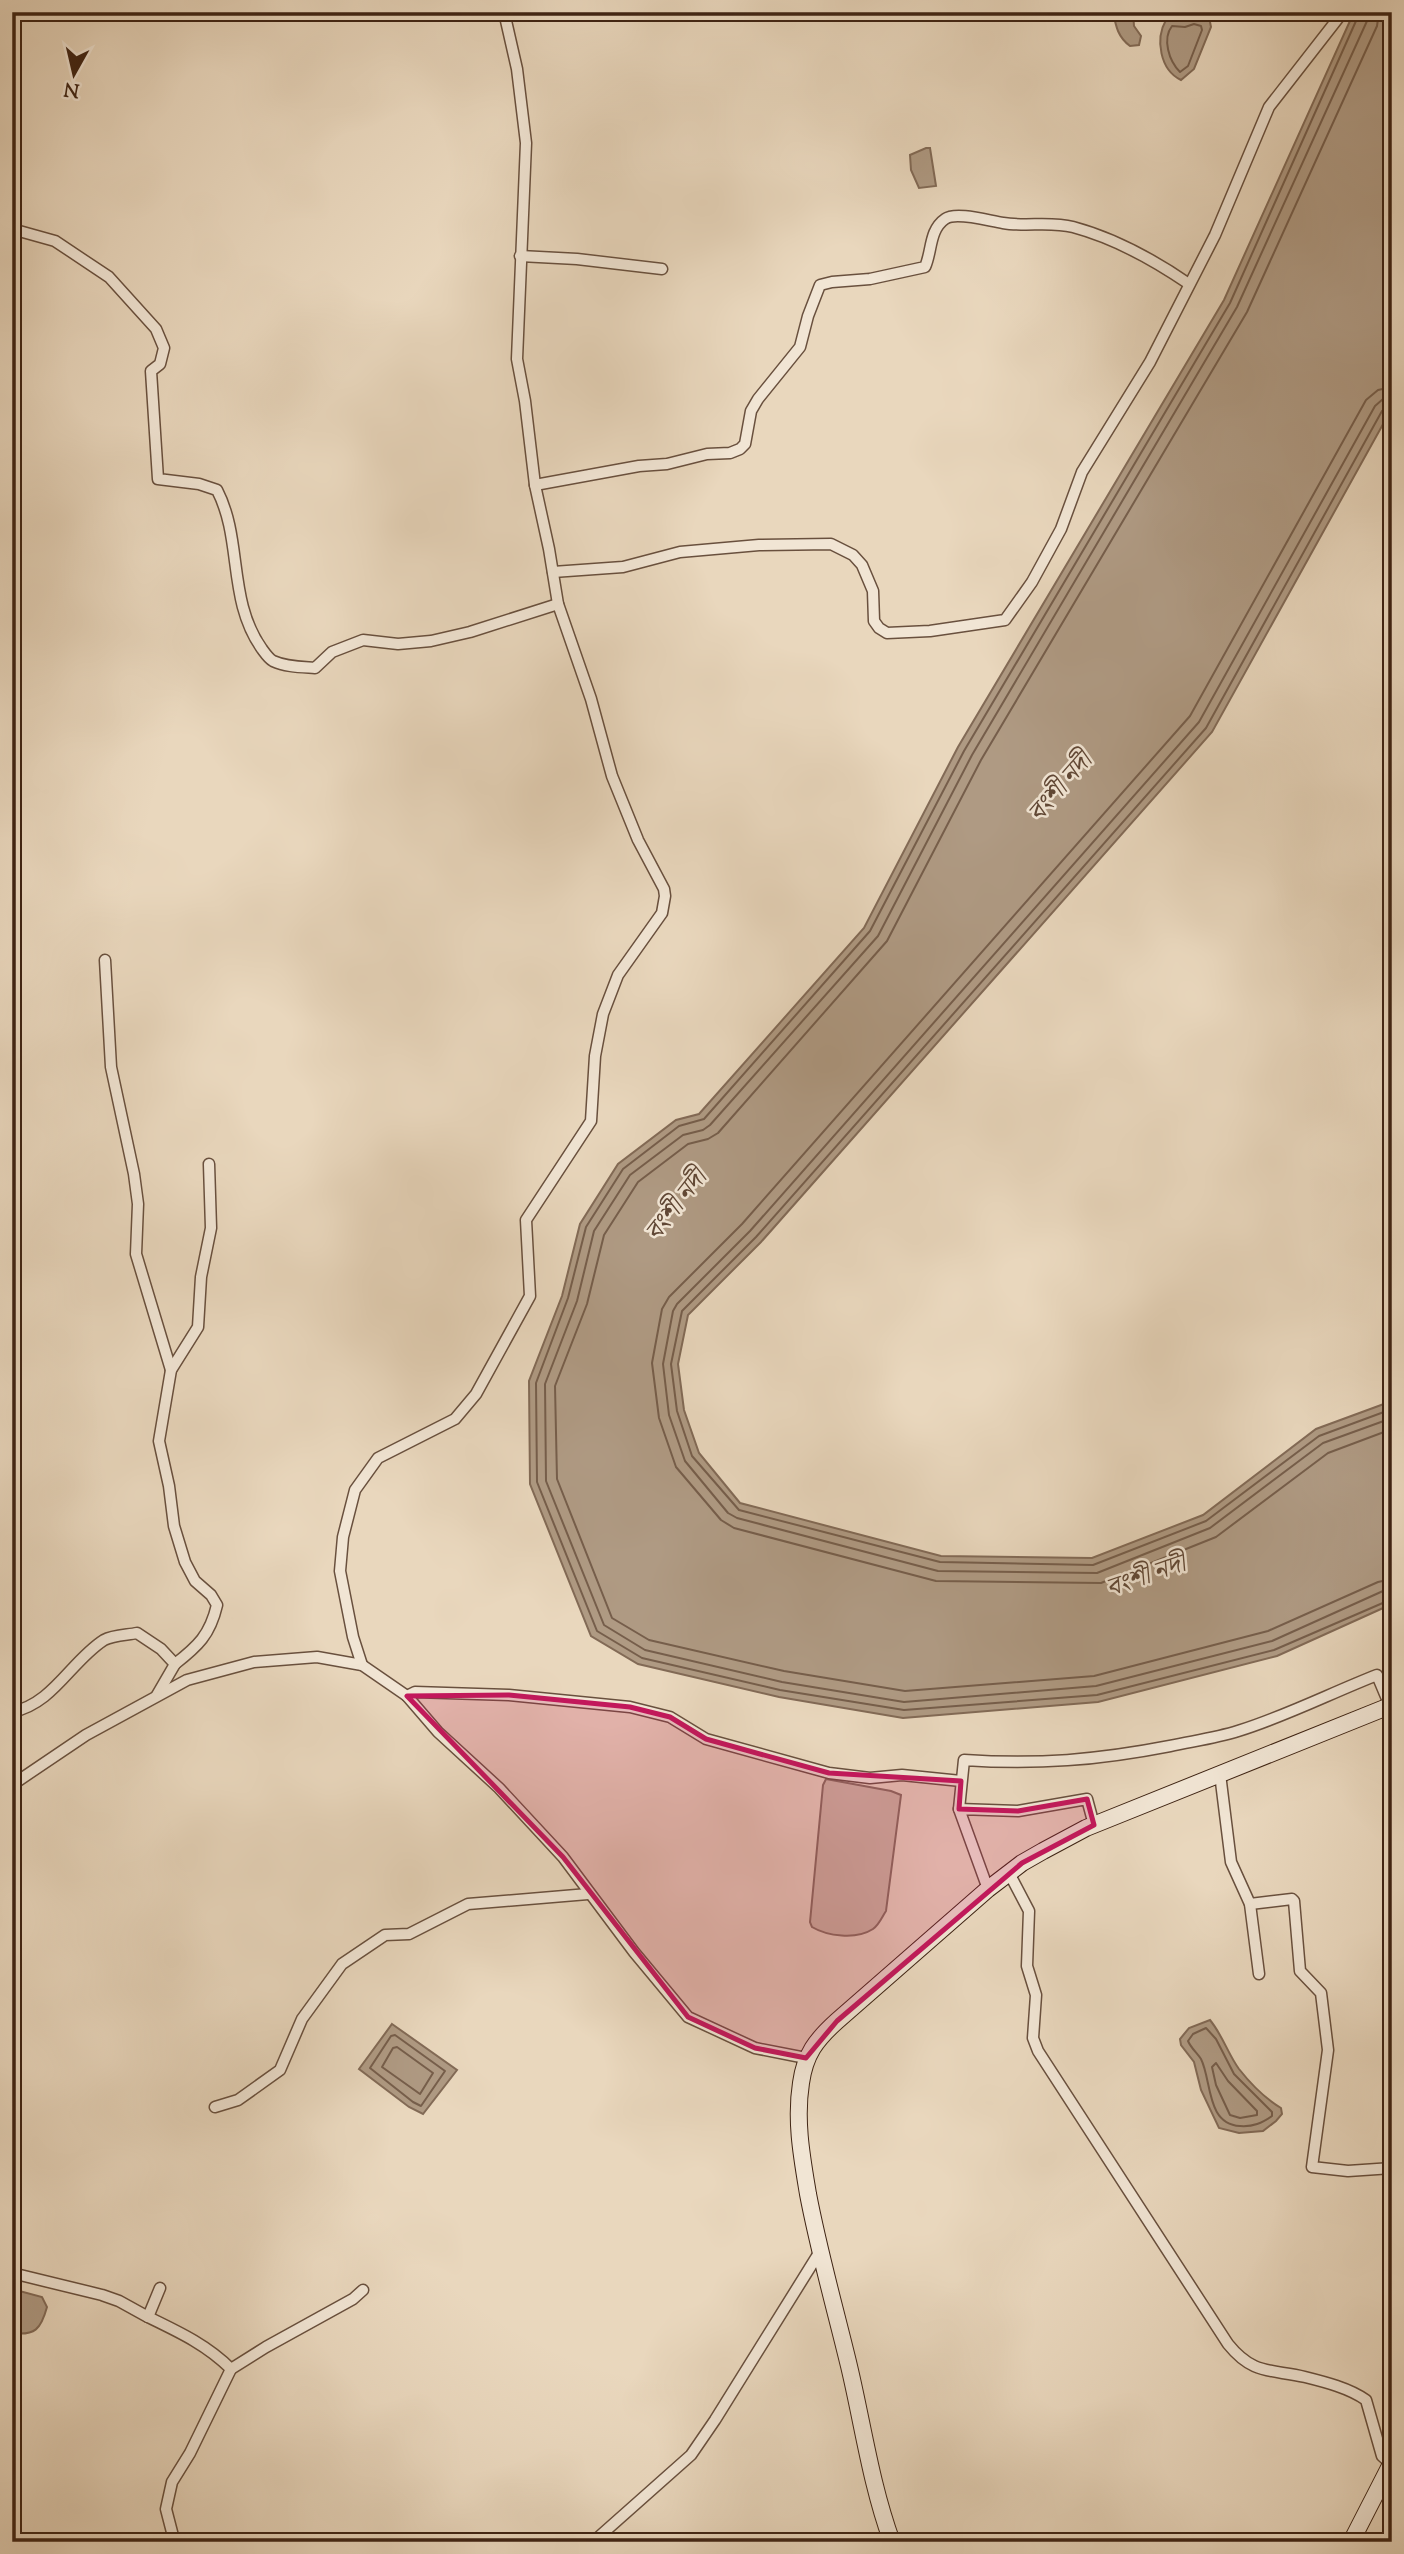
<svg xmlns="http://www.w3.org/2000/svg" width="1404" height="2554" font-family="'Sorts Mill Goudy','Noto Serif Bengali',serif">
<rect width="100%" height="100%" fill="#e9d7bd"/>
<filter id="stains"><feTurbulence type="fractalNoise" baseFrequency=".00286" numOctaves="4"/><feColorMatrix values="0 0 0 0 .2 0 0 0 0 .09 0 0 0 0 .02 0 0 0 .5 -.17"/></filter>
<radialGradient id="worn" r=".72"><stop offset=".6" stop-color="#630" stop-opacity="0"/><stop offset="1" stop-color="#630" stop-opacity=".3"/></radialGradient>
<path fill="#ccb8a0" stroke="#856e5a" stroke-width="2" d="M826 1779 891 1791 901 1795 886 1911C882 1917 879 1925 873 1929 856 1940 827 1936 812 1927L810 1922 823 1785Z"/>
<g fill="#af9a83" stroke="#826a56" stroke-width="2">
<path d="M1113 12H1133L1134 26 1141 36 1139 45 1130 46C1118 37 1116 27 1113 12Z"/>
<polygon points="1354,12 1392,12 1392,408 1212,732 761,1242 688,1315 678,1364 684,1410 699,1453 740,1503 941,1556 1092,1558 1203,1515 1316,1429 1392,1401 1392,1604 1277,1656 1098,1702 903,1718 779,1697 638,1664 591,1636 530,1484 529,1381 562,1296 580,1224 618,1164 676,1120 699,1114 864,928 958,747 1224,300"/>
<path d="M1196 16 1200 19 1209 17 1211 27 1194 69 1181 80C1160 70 1155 39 1166 20L1184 21Z"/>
<polygon points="926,148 930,148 936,186 919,188 911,170 910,155"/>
<path d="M1210 2020C1223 2036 1228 2054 1239 2069 1250 2083 1266 2099 1281 2108L1282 2114 1276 2121 1263 2131 1239 2133 1219 2128 1201 2090 1194 2062 1181 2045 1180 2039 1189 2028Z"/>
<polygon points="392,2024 457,2070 423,2114 409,2107 359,2069"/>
<path d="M12 2289 42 2297 47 2307C41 2329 35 2336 12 2333Z"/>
</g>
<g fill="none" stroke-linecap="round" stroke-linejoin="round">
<g stroke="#765e4b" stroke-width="2">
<polyline points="1360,12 1230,303 964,751 870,931 704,1119 679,1126 623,1169 586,1227 568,1298 536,1383 537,1482 597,1631 642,1658 780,1690 904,1710 1097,1695 1274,1650 1392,1599"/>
<polyline points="1369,12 1367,21 1237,307 972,755 878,936 710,1125 703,1130 683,1135 630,1175 594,1231 577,1301 545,1384 546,1481 604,1625 645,1650 782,1682 904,1702 1096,1686 1272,1641 1383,1591 1392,1590"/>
<polyline points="1379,12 1377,26 1247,312 981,760 887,941 718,1133 708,1139 688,1144 638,1182 604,1235 587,1304 555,1386 557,1479 612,1618 649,1640 784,1671 905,1691 1094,1676 1268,1631 1378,1582 1392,1579"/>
<path d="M1194 24 1201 26 1202 30 1188 66 1180 72C1169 61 1162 39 1172 26L1185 27Z"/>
<polyline points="1392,387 1378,390 1366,400 1190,716 742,1224 669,1297 662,1309 652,1363 659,1418 676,1467 721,1520 734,1528 936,1581 1101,1583 1216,1537 1328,1453 1392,1429"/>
<polyline points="1392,398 1383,399 1375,406 1199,722 750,1231 677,1304 673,1311 663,1364 669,1415 685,1461 728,1513 737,1518 938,1571 1097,1573 1210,1528 1323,1443 1392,1418"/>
<polyline points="1392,407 1382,411 1206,728 756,1237 682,1311 671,1364 677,1411 692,1456 739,1510 940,1562 1093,1565 1206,1521 1319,1436 1392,1409"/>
<path d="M1206 2028 1216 2039 1234 2074 1272 2112V2116C1262 2123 1253 2127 1240 2126 1206 2124 1212 2081 1201 2059 1197 2053 1191 2048 1188 2041L1193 2034Z"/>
<polygon points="395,2035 445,2071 421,2106 413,2102 370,2068 391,2036"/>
<polygon points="397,2047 433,2073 420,2094 382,2067 393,2048"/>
<polygon points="1216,2063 1228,2081 1257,2111 1257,2115 1240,2118 1230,2115 1216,2085 1212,2067"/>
</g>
<g stroke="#69503e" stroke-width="13">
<g id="street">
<path d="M12 229 55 241 109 277 156 329 164 348 160 364 151 371 158 479 199 484 217 490C243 540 227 600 262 649 265 653 268 658 273 661 286 667 301 667 315 668L332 652 363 640 398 644 431 641 470 632 558 604"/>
<polyline points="520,256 577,259 662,269"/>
<path d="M535 485 639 466 667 464 707 454 730 453 740 449 745 444 751 411 758 399 800 347 808 316 820 285 832 282 870 279 925 267C932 252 929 230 945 219 956 211 989 221 1003 223 1026 227 1050 221 1073 227 1114 238 1154 260 1189 284"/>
<polyline points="553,572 623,567 680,552 759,545 831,544 853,555 862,565 873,591 874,621 879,628 887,633 930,631 1005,620 1032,582 1061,529 1082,472 1150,362 1215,235 1269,107 1343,12"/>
<polyline points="105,960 111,1067 134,1174 138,1204 136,1254 171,1370"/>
<path d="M175 1664C198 1646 210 1635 217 1605L211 1595 195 1581 185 1562 174 1526 169 1486 159 1441 171 1370 198 1327 201 1277 211 1228 209 1164"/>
<polyline points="362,1665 353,1637 340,1571 343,1537 355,1490 378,1458 455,1419 476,1394 530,1296 526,1220 591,1121 595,1056 603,1014 618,975 662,913 665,896 664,889 638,840 612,776 591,699 558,604 549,549 535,485 525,401 517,359 526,143 517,69 504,12"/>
<polyline points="407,1696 415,1692 509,1695 630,1707 670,1717 706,1739 829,1773 870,1778 902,1775 961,1781"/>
<path d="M12 1712C53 1704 71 1661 104 1640 113 1635 127 1635 137 1633L161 1649 175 1664 157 1695"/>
<polyline points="1220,1774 1231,1862 1250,1904 1259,1974"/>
<polyline points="12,1785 86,1735 187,1680 254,1662 317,1657 362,1665 407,1696 438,1732 499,1788 563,1857 634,1952 688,2017 755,2048 806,2058"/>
<path d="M959 1809 964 1760C1037 1765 1098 1760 1170 1746 1193 1741 1216 1738 1238 1731 1284 1717 1331 1693 1377 1675L1390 1706"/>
<path d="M1009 1873 1029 1911 1027 1966 1036 1995 1033 2038 1038 2051 1228 2344C1253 2375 1270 2369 1305 2377 1325 2382 1349 2388 1366 2400L1382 2456 1391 2464"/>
<polyline points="988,1889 959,1809 1018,1811 1087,1799 1094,1825"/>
<polyline points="1250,1904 1292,1899 1294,1901 1300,1971 1321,1993 1328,2050 1312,2167 1348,2171 1392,2168"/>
<polyline points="215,2107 238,2100 280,2070 302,2019 342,1964 385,1935 409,1934 468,1904 588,1894"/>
<polyline points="12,2273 102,2295 119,2301 148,2317 160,2288"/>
<path d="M148 2317C179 2332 207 2345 231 2369L266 2347 353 2299 363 2290"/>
<polyline points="170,2542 173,2536 166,2509 172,2482 190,2453 231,2369"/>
<polyline points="593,2542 691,2455 715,2420 819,2253"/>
</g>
</g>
<g stroke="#3e2313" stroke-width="18">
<g id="secondary">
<path d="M892 2542C871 2485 863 2425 849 2366 835 2308 819 2252 808 2194 802 2158 795 2121 801 2083 805 2054 816 2040 837 2021L988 1889 1022 1863 1043 1851 1086 1828 1392 1705"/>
<polyline points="1351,2542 1392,2462"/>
</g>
</g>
<use href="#street" stroke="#f1e5d4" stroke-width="10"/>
<use href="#secondary" stroke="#f1e5d4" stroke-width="16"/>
</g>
<path fill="#c2185b" fill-opacity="0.2" stroke="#c2185b" stroke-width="5" stroke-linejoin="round" d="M509 1695 630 1707 670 1717 706 1739 829 1773 961 1781 959 1809 1018 1811 1087 1799 1094 1825 1022 1863 837 2021 806 2058 755 2048 688 2017 563 1857 407 1696Z"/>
<g text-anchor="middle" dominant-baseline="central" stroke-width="5" stroke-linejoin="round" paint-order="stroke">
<g font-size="26" font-style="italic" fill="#604735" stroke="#f1e5d4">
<text transform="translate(1061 788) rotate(-49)">বংশী নদী</text>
<text transform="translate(677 1206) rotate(-52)">বংশী নদী</text>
<text transform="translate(1146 1577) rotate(-19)">বংশী নদী</text>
</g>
</g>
<rect width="1404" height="2554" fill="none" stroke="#e9d7bd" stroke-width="42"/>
<rect x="14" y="14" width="1376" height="2526" fill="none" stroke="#3e2313" stroke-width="3.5"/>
<rect x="21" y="21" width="1362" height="2512" fill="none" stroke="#3e2313" stroke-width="2"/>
<g transform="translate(74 74) rotate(188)" stroke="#f1e5d4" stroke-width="5" paint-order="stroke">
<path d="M0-5L12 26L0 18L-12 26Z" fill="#3e2313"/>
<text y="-10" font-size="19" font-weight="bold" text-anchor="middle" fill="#3e2313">N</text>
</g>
<rect width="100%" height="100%" filter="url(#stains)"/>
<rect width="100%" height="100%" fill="url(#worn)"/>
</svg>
